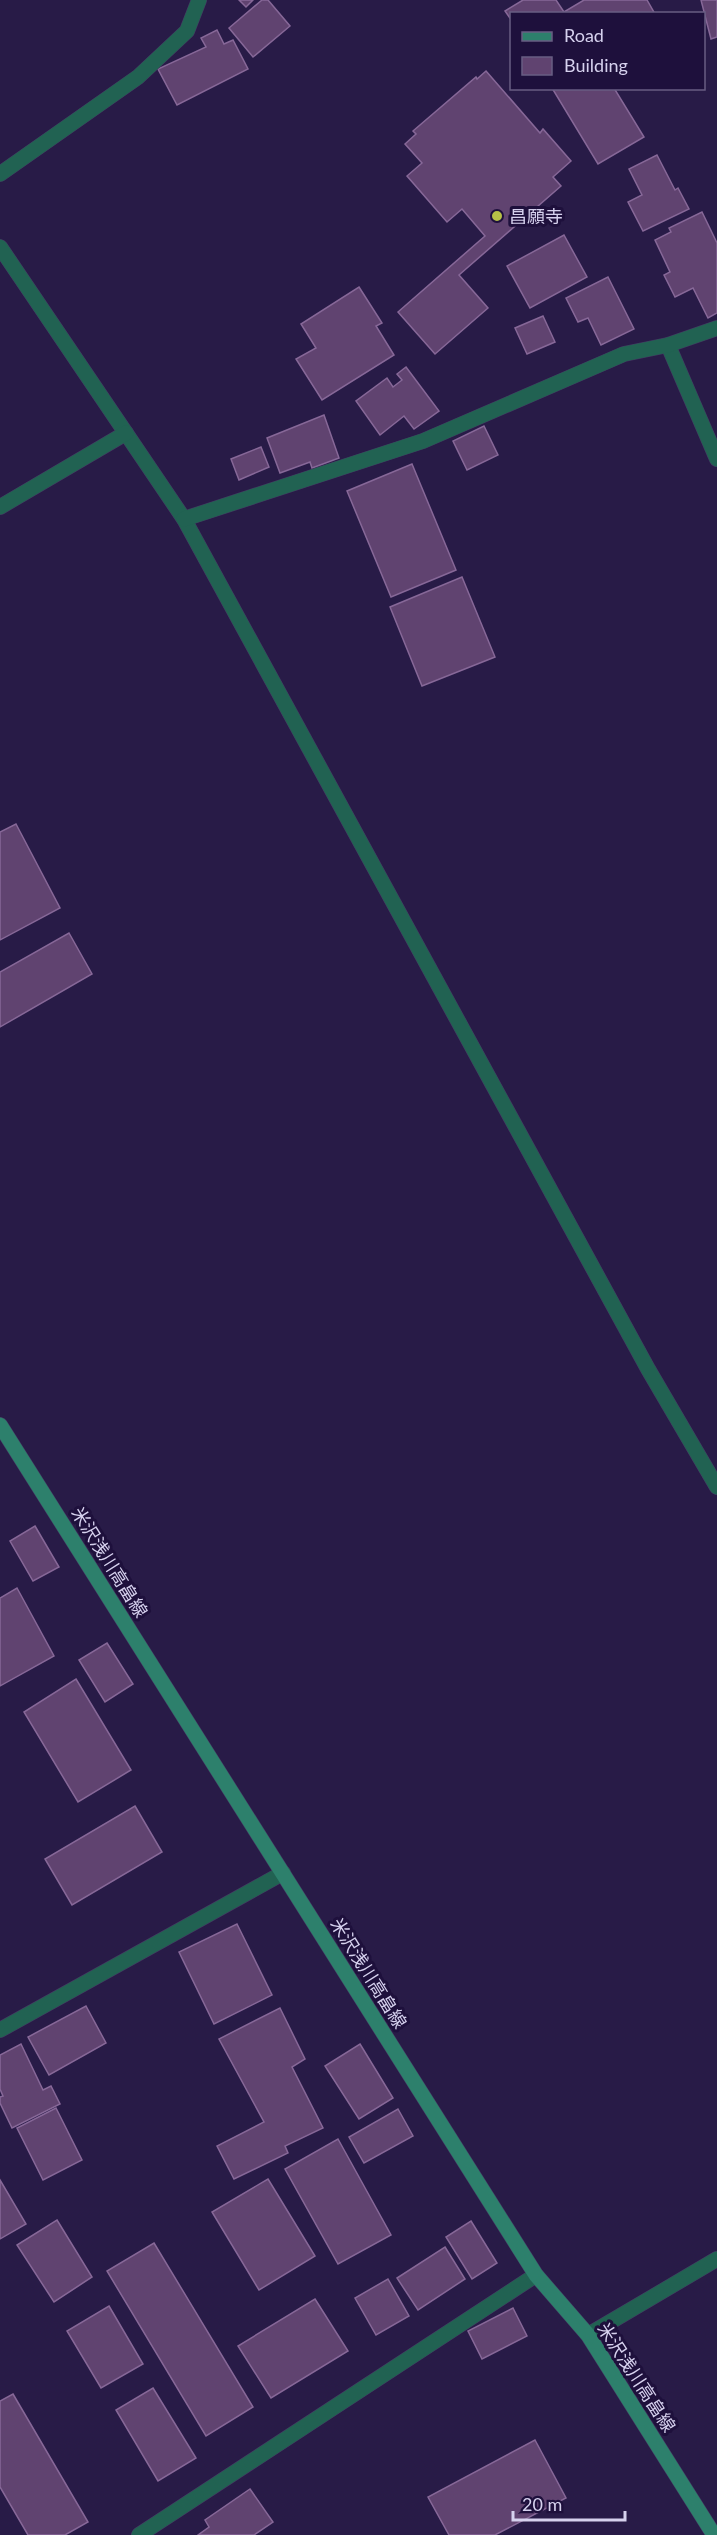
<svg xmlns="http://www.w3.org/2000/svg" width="717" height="2535" font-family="Lato,'Noto Sans JP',sans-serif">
<rect width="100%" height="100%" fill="#281b47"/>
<g fill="#604370" stroke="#876898" stroke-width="1.5">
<polygon points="239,0 253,0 246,7"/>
<polygon points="262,0 268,0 290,26 253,57 229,28"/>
<polygon points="523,0 556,0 564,12 584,0 647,0 655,14 512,14 512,21 505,11"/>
<polygon points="701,0 717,0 717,37 711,39"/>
<polygon points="217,30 224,44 233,40 248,69 177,105 158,69 206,47 201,38"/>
<polygon points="486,71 540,133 543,129 571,161 553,177 561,186 459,275 488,308 435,354 398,312 485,236 462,209 447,222 407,176 422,163 405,144 416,134 413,131 476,77 477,79"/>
<polygon points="552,88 614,88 644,137 598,164"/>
<polygon points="657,155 675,190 678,188 689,209 643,231 628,202 642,195 629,169"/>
<polygon points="702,212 717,243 717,313 708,318 693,288 675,297 664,275 670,272 655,240 671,232 669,228"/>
<polygon points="564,235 587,277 530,308 507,266"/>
<polygon points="608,277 634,329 601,345 588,318 578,322 566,298"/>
<polygon points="359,287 382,323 376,326 394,355 322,400 296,359 316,348 301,324"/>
<polygon points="543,316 555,342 527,354 515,328"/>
<polygon points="406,367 439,411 414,429 404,416 380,435 356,401 387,378 393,387 402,380 397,374"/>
<polygon points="324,415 339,458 312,468 310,462 280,473 267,438"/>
<polygon points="484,426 498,455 467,470 453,441"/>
<polygon points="261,447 269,467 239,480 231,459"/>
<polygon points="412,464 456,570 391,597 347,491"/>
<polygon points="462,577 495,657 422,686 390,607"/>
<polygon points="16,824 60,908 0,940 0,832"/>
<polygon points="69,933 92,974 0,1027 0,972"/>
<polygon points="35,1526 59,1567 33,1581 10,1541"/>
<polygon points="17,1588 54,1656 0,1686 0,1598"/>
<polygon points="107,1643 133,1684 105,1702 79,1660"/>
<polygon points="76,1679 131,1770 78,1802 24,1712"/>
<polygon points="135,1806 162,1852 72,1905 45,1859"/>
<polygon points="237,1924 272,1995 214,2024 179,1952"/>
<polygon points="86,2006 106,2043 49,2075 28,2037"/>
<polygon points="280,2008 305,2059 292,2067 323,2128 285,2146 288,2153 234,2179 217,2146 264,2122 219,2039"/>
<polygon points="21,2044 43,2090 51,2086 60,2104 12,2128 0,2103 0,2097 3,2096 0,2089 0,2055"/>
<polygon points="360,2044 393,2098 359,2119 325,2066"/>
<polygon points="56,2108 82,2160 43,2180 17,2128"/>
<polygon points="398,2109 413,2136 364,2163 349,2137"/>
<polygon points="338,2139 391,2235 338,2264 285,2169"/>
<polygon points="268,2179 315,2256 259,2290 212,2212"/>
<polygon points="0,2180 26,2224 0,2239"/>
<polygon points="57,2220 92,2277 54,2302 17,2245"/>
<polygon points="471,2221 497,2263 472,2279 446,2237"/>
<polygon points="154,2243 253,2407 206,2436 107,2271"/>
<polygon points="445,2247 465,2279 418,2310 397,2278"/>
<polygon points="388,2279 409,2316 376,2335 355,2298"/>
<polygon points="315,2299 348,2351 271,2398 238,2346"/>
<polygon points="109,2306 143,2364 101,2388 67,2331"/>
<polygon points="513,2308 527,2336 482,2359 468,2331"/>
<polygon points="153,2388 196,2458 158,2481 116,2410"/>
<polygon points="13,2394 88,2522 65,2535 28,2535 0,2487 0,2401"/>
<polygon points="535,2440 566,2498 495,2535 449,2535 428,2497"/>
<polygon points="250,2489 273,2522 254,2535 198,2535 209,2527 205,2520"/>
</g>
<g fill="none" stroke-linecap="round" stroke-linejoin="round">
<g stroke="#443862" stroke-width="16">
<polyline id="service" points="139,2535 536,2275"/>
</g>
<g stroke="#443862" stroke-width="16">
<g id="minor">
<polyline points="0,174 138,77 187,31 199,0"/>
<polyline points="0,247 184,519 648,1369 717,1487"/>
<polyline points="668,345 717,459"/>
<polyline points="0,507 126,433"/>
<polyline points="184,519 423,441 624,354 668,345 717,328"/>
<polyline points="0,2030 283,1873"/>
<polyline points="588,2335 717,2259"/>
</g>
</g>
<g stroke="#443862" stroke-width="16">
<polyline id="secondary" points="0,1425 536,2275 588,2335 714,2535"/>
</g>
<use href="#service" stroke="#216252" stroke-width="15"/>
<use href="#minor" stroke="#216252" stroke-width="15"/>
<use href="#secondary" stroke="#2d806c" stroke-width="15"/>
</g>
<circle fill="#b7c147" stroke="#1e103c" stroke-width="2" cx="497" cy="216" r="6"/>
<g text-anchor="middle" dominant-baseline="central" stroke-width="6" stroke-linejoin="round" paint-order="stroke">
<g font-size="18" fill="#d6d1ee" stroke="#1e103c" text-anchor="start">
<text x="509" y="216">昌願寺</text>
</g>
<g font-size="18" fill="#d6d1ee" stroke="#1e103c">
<text transform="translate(110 1562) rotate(58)">米沢浅川高畠線</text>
<text transform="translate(369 1973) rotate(58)">米沢浅川高畠線</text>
<text transform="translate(637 2377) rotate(57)">米沢浅川高畠線</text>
</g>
</g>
<rect x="510" y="12" width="195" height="78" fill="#1e103c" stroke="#685d83" stroke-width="1.5"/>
<rect x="522" y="32" width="30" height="9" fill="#2d806c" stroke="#685d83" stroke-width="1.5"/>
<text x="564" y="42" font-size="18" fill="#d6d1ee">Road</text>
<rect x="522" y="57" width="30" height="18" fill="#604370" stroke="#685d83" stroke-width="1.5"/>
<text x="564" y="72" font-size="18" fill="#d6d1ee">Building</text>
<path d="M513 2511v9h112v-9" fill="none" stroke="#d6d1ee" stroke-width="3"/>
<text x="522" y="2511" font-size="18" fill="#d6d1ee" stroke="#1e103c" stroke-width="4.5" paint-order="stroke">20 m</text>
</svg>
